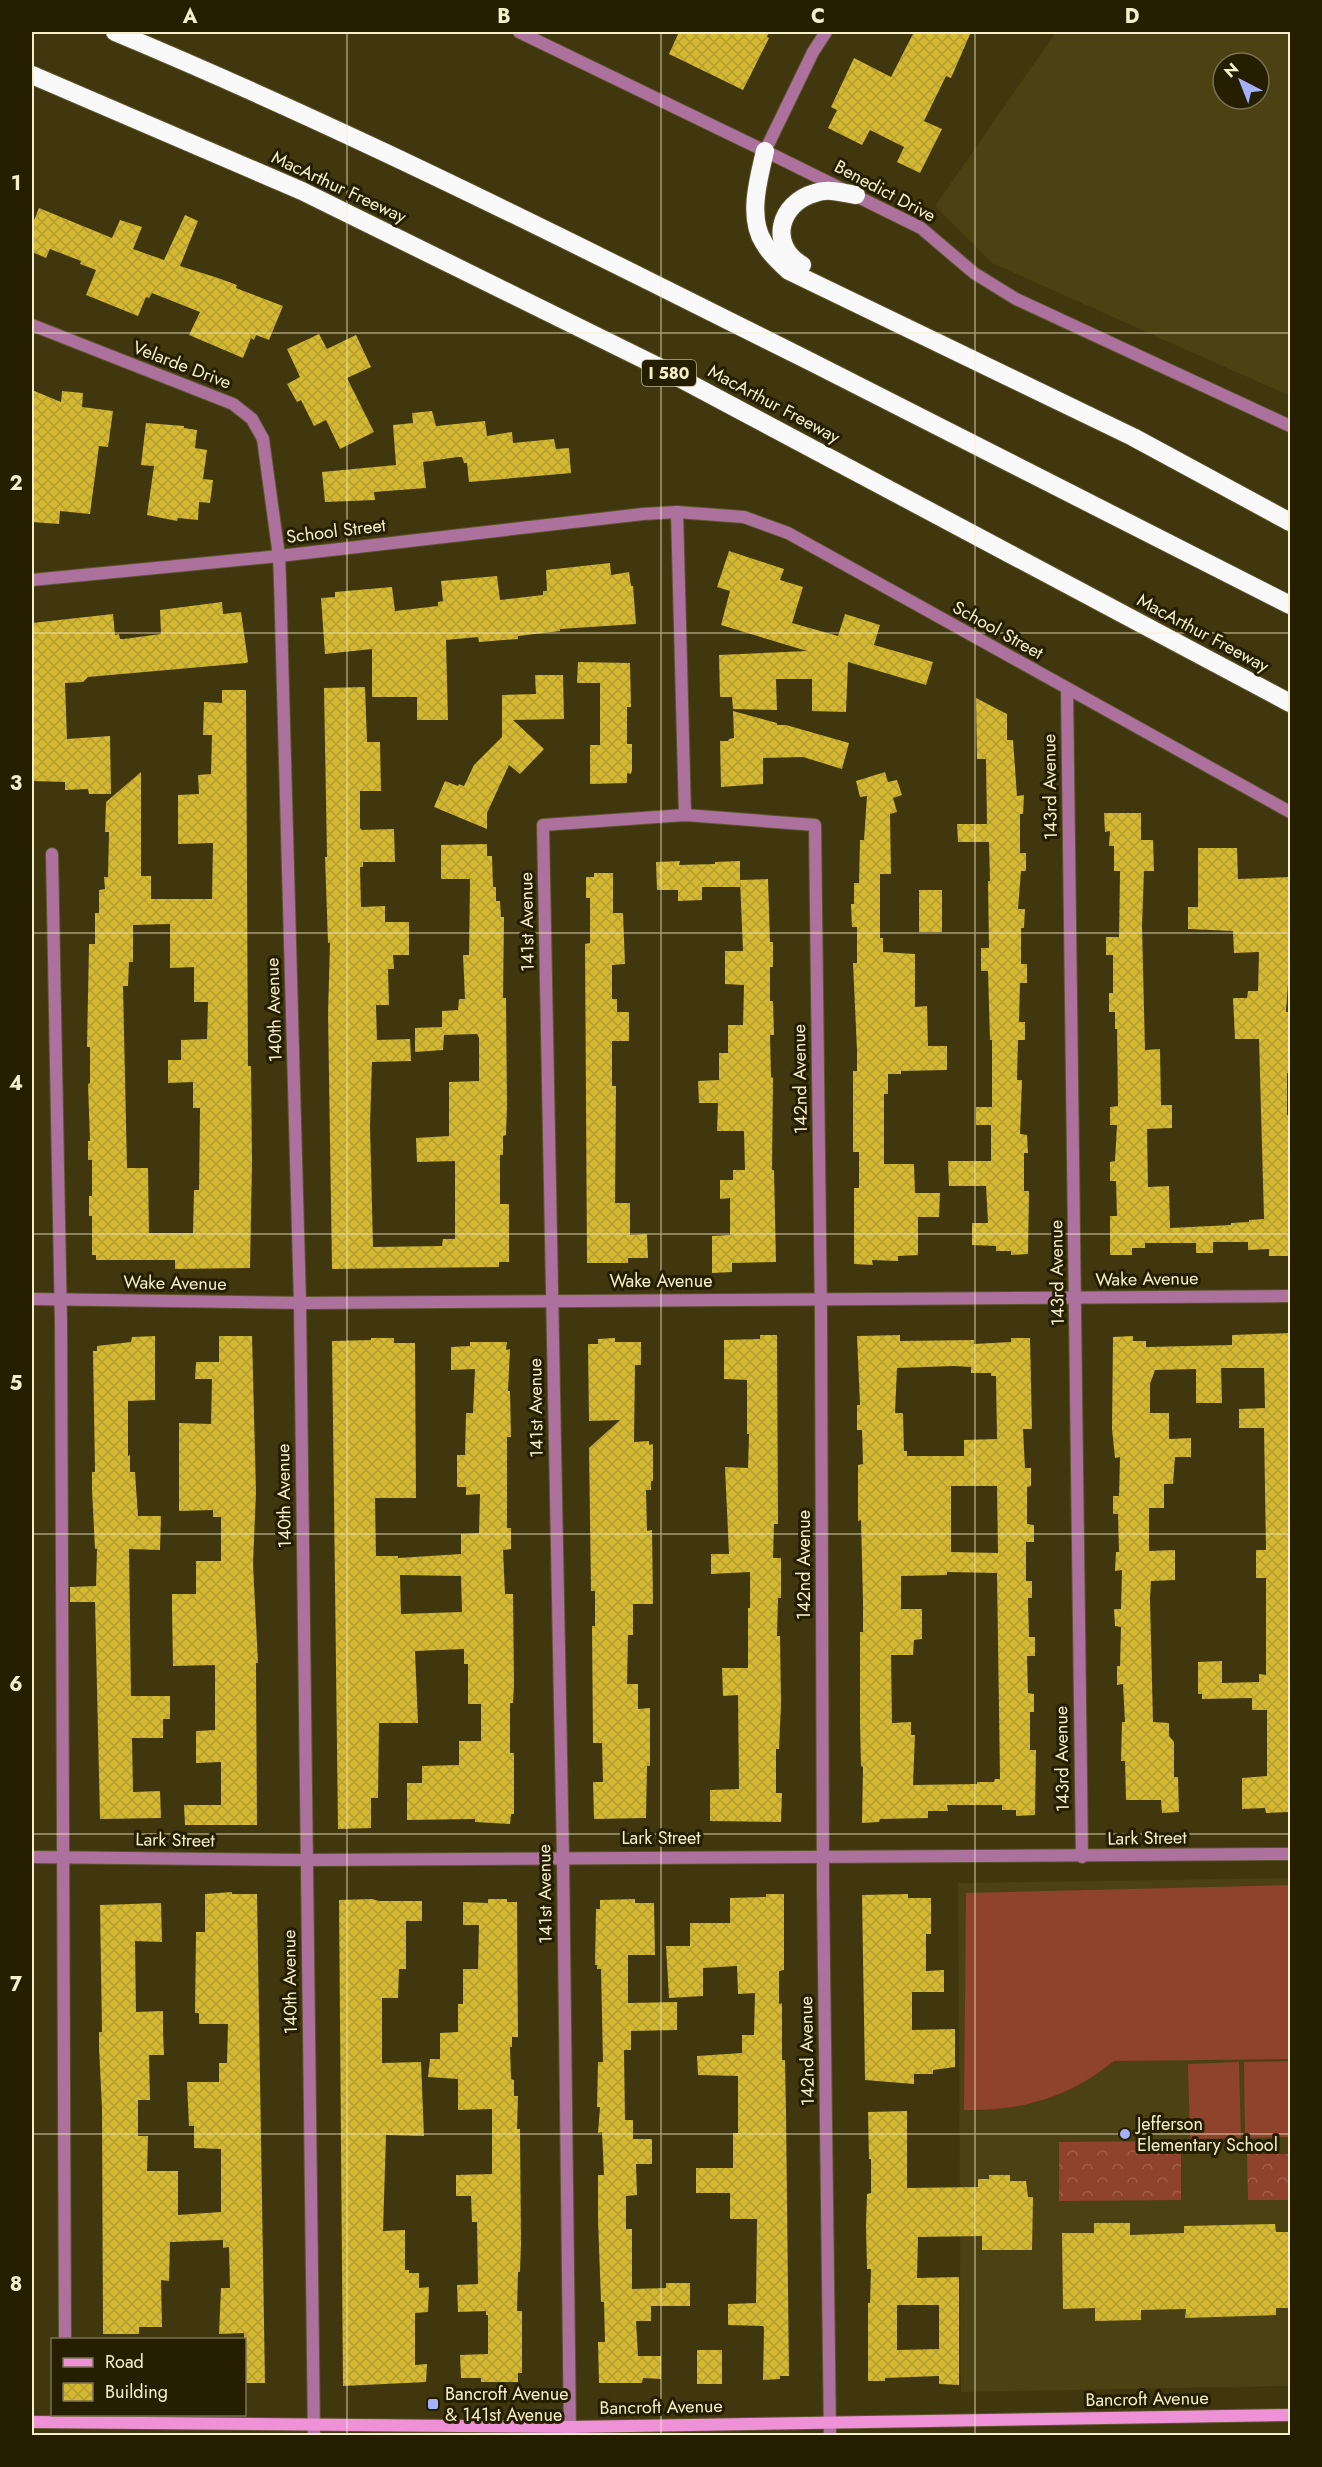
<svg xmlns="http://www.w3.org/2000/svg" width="1322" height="2467" font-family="Jost,sans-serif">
<defs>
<pattern id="forest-crowns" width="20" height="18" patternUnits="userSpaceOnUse" patternTransform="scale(1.5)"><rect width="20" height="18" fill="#8f422c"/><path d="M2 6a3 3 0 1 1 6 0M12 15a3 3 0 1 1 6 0" fill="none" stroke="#a05e49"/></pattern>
<pattern id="building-cross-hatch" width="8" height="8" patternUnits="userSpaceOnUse" patternTransform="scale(1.5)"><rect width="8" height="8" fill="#d4b830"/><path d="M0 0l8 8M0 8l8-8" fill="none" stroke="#b29c33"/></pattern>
</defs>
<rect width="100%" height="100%" fill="#40370e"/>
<g fill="#4b4112" fill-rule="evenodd">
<path d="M1056 32H1290V396L992 263 935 206ZM1223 63H1259V99H1223Z"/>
<polygon points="1290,1878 1290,2386 961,2392 958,1883"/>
</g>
<g fill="url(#forest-crowns)">
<polygon points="1181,2141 1181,2200 1059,2201 1059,2142"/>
<polygon points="1247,2154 1290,2154 1290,2200 1248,2200"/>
</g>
<g fill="#8f422c">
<path d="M1290 1885V2059L1114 2061C1068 2098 1022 2111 964 2110L966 1893Z"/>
<polygon points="1290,2061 1290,2137 1245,2138 1244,2062"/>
<polygon points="1239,2062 1241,2138 1190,2139 1188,2064"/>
</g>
<g fill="url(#building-cross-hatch)" fill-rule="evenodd">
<polygon points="679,32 769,32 767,37 769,38 743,90 669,54"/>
<polygon points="914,32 971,32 951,78 946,76 924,121 942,129 920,173 897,162 904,147 870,130 862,145 828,128 837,110 831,107 854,58 891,77"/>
<polygon points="39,208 112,238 120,220 142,227 133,249 164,260 185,215 198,221 180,266 218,278 237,285 236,288 283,306 269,340 256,335 254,340 251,338 243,358 189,335 200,312 152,293 149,298 146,297 138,316 86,295 96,270 80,264 81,261 50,249 46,258 32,252 32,225"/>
<polygon points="319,334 327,349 356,335 371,367 347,378 374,432 340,449 326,420 314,426 301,400 297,402 287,384 300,377 287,349"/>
<polygon points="32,390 61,402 62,391 83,393 82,407 113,411 108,447 99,446 90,514 60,511 59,524 32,522"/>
<polygon points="432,411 436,426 485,421 487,436 512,432 513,443 554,439 556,449 569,448 571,473 469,482 467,463 464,463 462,457 458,457 423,462 426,488 374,492 375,500 325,502 322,472 396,465 393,425 413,423 412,413"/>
<polygon points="146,423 184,426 184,428 197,430 195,448 207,450 203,479 213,480 210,503 199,502 198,520 178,518 177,521 147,515 154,466 141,465"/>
<polygon points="729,551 784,569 780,580 803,587 792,623 838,636 845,614 880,625 874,645 933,662 926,685 848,662 846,712 812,711 812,679 776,679 777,710 733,709 732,697 720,697 719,655 807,651 721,625 730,591 717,587"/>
<polygon points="610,563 611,575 629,572 631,586 633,586 636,624 560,629 560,631 518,636 518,639 479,642 478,637 446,640 448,720 417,720 417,697 372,697 372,649 325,654 321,598 335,597 335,592 392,587 395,611 438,606 438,602 443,601 441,581 497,576 500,600 543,595 543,591 547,591 546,570"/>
<polygon points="222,602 223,614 241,612 248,662 246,663 88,677 83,682 65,683 67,739 110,736 111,794 89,794 88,789 65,790 65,782 32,781 32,623 113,614 115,635 119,634 120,639 124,639 161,634 160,610"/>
<polygon points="578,662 630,663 631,707 627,707 627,744 632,744 632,770 631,774 627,773 627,783 590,784 590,745 600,745 600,683 577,683"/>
<polygon points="535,675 563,675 564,719 513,720 544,749 520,774 509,765 487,813 487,829 434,807 445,781 458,786 459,784 464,786 474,765 502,737 502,695 536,694"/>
<polygon points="365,687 367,742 380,742 381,791 360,791 360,828 362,830 394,829 395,862 363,862 363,867 360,867 361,907 385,906 385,922 409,922 409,955 393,955 394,969 388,969 389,1005 376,1005 377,1040 410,1039 411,1061 372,1062 370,1126 373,1247 442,1246 443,1239 455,1239 455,1161 417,1162 416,1138 449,1136 449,1082 479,1081 479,1038 477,1034 444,1035 443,1050 415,1052 415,1028 442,1027 442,1011 458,1010 459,999 465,999 463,955 469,955 470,879 441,879 441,845 487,844 487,856 492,856 493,887 496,887 496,901 500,901 501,917 504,917 503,998 506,998 507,1104 506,1135 503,1136 503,1155 500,1155 500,1204 509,1204 509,1262 499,1262 499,1267 332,1269 328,1013 330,943 328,943 325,857 327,857 324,688"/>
<path d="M222 690H246L248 1066H251L252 1163 250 1268 175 1269V1260H96V1255H92V1216H89V1196H92V1160H88V1141H90L88 1084 90 1083V1047H87L89 944H95V913H99V890L105 889 104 877H108L109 832H105L106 802 141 772V876H151V899H212L213 843 178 844V795L199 794 198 775 211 774 212 735H203L204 702 222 703ZM170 924V968L194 967V1002H208L207 1039 181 1040V1060H168V1083L193 1082V1108H200L199 1190H194L193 1233H149L148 1168H127L123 986H128L129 962H133V925Z"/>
<polygon points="976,698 1007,714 1007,740 1013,740 1017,796 1024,795 1023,814 1020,814 1020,853 1026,853 1026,871 1021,871 1018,909 1025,909 1024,928 1021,928 1021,964 1027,964 1027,983 1020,983 1019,1022 1025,1022 1025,1040 1018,1040 1017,1080 1022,1080 1020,1134 1027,1135 1028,1153 1024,1153 1024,1191 1029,1191 1028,1254 1011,1255 1011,1251 996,1251 996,1246 972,1245 972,1223 988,1223 986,1186 949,1186 948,1161 991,1161 991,1125 976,1125 976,1107 992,1107 992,1040 990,1040 988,971 981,971 981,948 989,948 988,881 990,881 989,842 958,842 957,824 987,824 986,759 977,759"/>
<polygon points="733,711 777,723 777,725 786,725 849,743 842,769 803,757 763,758 763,784 721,787 720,741 728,741 729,739 734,738"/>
<polygon points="885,772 888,782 897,780 902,795 893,798 897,812 890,814 891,874 880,874 880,938 883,938 883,952 915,954 915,1007 927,1006 928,1046 947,1046 947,1070 901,1071 901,1074 888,1074 888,1094 884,1094 884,1164 914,1164 915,1193 940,1193 939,1217 918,1217 918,1255 898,1256 898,1261 872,1260 873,1265 854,1264 854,1188 859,1188 859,1152 853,1152 853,1071 857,1071 857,1051 853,963 857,963 857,927 852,927 851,904 854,904 854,883 859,883 860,840 864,840 867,796 860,797 856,781"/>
<polygon points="1104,813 1141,813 1141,840 1153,840 1154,871 1144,871 1142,926 1145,1050 1160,1049 1161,1105 1172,1105 1172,1128 1147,1129 1148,1187 1169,1186 1170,1228 1231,1225 1231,1223 1249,1222 1249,1220 1264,1219 1259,1039 1235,1039 1233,998 1247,998 1248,991 1258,991 1259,952 1234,953 1233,931 1188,929 1188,907 1198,907 1198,848 1237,848 1238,879 1290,877 1290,970 1289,970 1286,1012 1290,1012 1290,1073 1287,1073 1287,1115 1290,1115 1290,1256 1269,1256 1269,1249 1248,1250 1248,1242 1213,1242 1213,1253 1196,1253 1196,1243 1145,1243 1145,1248 1132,1248 1132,1255 1110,1255 1110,1216 1117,1216 1116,1181 1110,1181 1110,1162 1115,1161 1117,1125 1110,1125 1110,1107 1118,1106 1117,1029 1115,1029 1115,1012 1109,1012 1109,993 1113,993 1113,955 1106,955 1106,937 1119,937 1120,871 1114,871 1114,846 1109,846 1110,831 1105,832"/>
<polygon points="680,861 679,865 715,864 715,862 740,861 740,887 702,887 702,900 678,901 678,890 657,890 656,862"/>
<polygon points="594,873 613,873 613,913 623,913 625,964 612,965 612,999 617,999 617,1012 629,1012 629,1041 612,1041 612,1086 616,1086 615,1203 630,1203 630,1235 647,1234 648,1258 628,1258 628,1263 587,1263 585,944 590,943 590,898 586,898 586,877 594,877"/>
<polygon points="768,879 770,942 773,942 773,967 770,967 770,1001 773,1001 774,1035 770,1035 771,1077 773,1078 772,1170 774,1170 776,1262 732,1263 732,1272 712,1273 712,1236 730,1235 730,1198 720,1199 720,1180 733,1180 733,1170 745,1170 744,1131 717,1131 718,1103 699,1103 698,1081 719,1080 719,1053 728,1053 728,1025 743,1025 744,985 725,984 725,951 743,951 740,880"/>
<rect x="919" y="890" width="23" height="42"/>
<polygon points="1290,1333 1290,1812 1266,1813 1265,1808 1242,1809 1242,1778 1267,1776 1267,1710 1252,1710 1252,1698 1202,1699 1202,1694 1198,1694 1198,1662 1222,1661 1222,1683 1259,1682 1259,1674 1266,1675 1266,1578 1256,1578 1256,1550 1266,1550 1264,1428 1239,1428 1239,1409 1265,1408 1264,1368 1221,1368 1222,1403 1196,1403 1196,1369 1155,1370 1150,1384 1150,1413 1169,1413 1169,1439 1191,1438 1191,1457 1175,1457 1173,1484 1164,1484 1164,1508 1149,1508 1149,1551 1175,1550 1175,1580 1151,1581 1150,1599 1153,1722 1169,1723 1169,1736 1174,1742 1174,1777 1178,1777 1179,1812 1162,1813 1161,1800 1126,1800 1125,1761 1121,1761 1122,1722 1125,1722 1123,1684 1117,1685 1117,1666 1120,1666 1121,1627 1115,1626 1114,1609 1121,1609 1122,1570 1115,1571 1116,1552 1119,1552 1118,1514 1113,1514 1113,1496 1119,1496 1120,1457 1115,1458 1112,1429 1113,1337 1133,1336 1133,1341 1146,1341 1146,1347 1232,1345 1232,1335"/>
<polygon points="760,1335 777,1335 778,1524 774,1524 773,1558 781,1558 781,1598 778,1598 777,1636 780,1636 781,1704 779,1749 776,1749 776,1793 782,1793 781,1822 710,1821 710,1790 739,1789 738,1695 723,1696 722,1668 748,1668 748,1608 750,1608 750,1572 711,1574 711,1554 729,1554 725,1467 748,1468 749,1434 747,1434 747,1380 724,1379 724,1340 760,1339"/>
<path d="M900 1335V1341L974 1340V1344L1011 1342V1338H1030L1032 1429H1023L1025 1468H1031V1486L1027 1487V1524L1034 1525V1542H1026V1581H1032V1598H1028L1029 1637H1035V1656H1027L1028 1693 1034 1694V1712H1030V1750H1036L1035 1815 1016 1816V1810H1002V1805H947L948 1811H928V1818L880 1819 879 1822 862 1823 863 1767 861 1766 860 1723V1632H863V1602L861 1520 858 1521V1465L863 1464 862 1430H857V1405H860L857 1336ZM954 1366 971 1367V1373H991V1376H996L997 1439 964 1440V1456H907V1451H904L903 1413H895L897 1368ZM951 1486H997L998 1553 951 1552ZM947 1572 997 1573 1000 1779H995L994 1782H977V1784L913 1785 915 1735H911V1722L892 1723 891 1655H913L914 1640 922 1639V1609H901V1576L947 1575Z"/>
<polygon points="155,1336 155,1400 128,1401 128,1456 130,1455 130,1472 135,1472 138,1516 161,1516 160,1550 129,1549 131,1696 170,1696 170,1719 163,1719 163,1738 132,1738 133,1792 160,1791 161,1818 100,1819 95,1602 70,1602 70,1587 96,1586 97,1549 95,1549 92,1490 92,1472 95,1472 93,1351 97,1351 97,1346 131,1342 132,1337"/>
<polygon points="219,1336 252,1336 256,1492 253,1564 258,1663 256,1663 257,1825 185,1825 184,1805 221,1805 221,1762 196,1763 196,1731 215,1730 215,1665 173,1666 172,1610 172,1594 196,1594 196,1561 221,1561 221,1517 213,1517 213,1510 179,1511 179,1423 211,1424 212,1379 195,1379 196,1362 219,1362"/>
<path d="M371 1338H394V1343H415L416 1498H375L376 1556H398V1558L461 1554V1534L479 1533 480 1494 466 1495V1487H457V1455H465L466 1413H473L475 1369 451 1370V1347L470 1346V1342H507L506 1350 510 1349 508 1391H510L511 1437H507V1528H511V1549L503 1550 505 1594H513L514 1685 513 1703H510V1753H514V1814H511L510 1824 475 1822V1819L407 1820V1783H422V1766L459 1765V1741H481V1704H468V1664H464V1649L415 1651 418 1723H379L378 1798H371V1828L338 1829 332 1341 371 1340ZM400 1575 461 1576 462 1612 401 1614Z"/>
<polygon points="615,1338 615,1342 641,1342 641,1365 635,1365 634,1442 649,1441 649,1445 653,1444 653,1481 651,1481 651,1490 646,1490 647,1531 652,1530 653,1604 633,1604 633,1635 628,1635 627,1684 638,1684 638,1709 650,1708 650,1766 647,1766 646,1818 594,1819 593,1782 603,1782 602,1743 593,1743 592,1626 595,1626 595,1591 591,1591 589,1448 620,1420 589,1421 588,1344 598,1344 598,1339"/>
<polygon points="232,1892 232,1894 257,1894 265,2383 244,2383 244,2333 219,2334 221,2288 230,2288 229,2247 223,2248 223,2240 170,2242 169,2281 161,2280 162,2327 139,2327 139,2334 103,2334 102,2108 99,2048 99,2032 102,2032 100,1905 161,1903 162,1942 135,1941 136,2012 163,2011 163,2032 164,2055 149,2055 150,2100 138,2100 138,2136 148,2136 147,2171 178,2171 178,2215 221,2212 221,2149 194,2148 194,2126 189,2126 187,2082 219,2082 219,2063 227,2063 228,2024 199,2024 199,2013 195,2013 196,1932 205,1932 205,1894"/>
<polygon points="766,1894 784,1894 784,1970 779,1971 779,2004 782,2003 782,2060 785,2060 786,2113 789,2376 780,2376 780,2379 763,2380 764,2328 763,2326 728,2325 728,2304 756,2303 757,2219 730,2219 730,2193 696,2193 696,2168 733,2168 733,2133 738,2133 738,2076 698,2075 697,2056 742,2053 742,2035 754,2035 755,1993 738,1994 737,1966 703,1968 703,1996 669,1998 666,1946 690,1946 690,1923 730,1923 730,1898 766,1897"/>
<polygon points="908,1894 908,1898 931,1898 931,1934 926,1934 926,1971 944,1970 944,1992 912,1992 912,2030 955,2029 955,2067 933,2070 933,2074 914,2074 914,2084 865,2080 862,1895"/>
<polygon points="372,1899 379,1901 422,1901 422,1921 406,1921 406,1969 399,1969 398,1998 382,1998 382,2063 421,2062 424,2136 386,2135 383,2231 405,2230 405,2270 409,2270 409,2273 419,2273 419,2288 429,2287 428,2312 415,2313 415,2365 427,2364 426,2382 343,2386 339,1900"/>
<polygon points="488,1899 507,1899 507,1902 517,1902 518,2037 512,2037 512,2047 510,2047 511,2079 514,2080 514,2096 518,2096 517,2129 520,2129 521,2244 520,2272 518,2272 517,2311 522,2311 522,2373 518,2373 518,2382 481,2382 481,2378 461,2378 460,2355 488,2354 488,2315 486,2315 486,2311 458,2312 457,2285 478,2284 477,2222 472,2222 471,2196 456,2196 456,2175 492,2174 492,2109 458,2110 458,2079 428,2077 430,2059 440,2059 440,2033 458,2032 458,2004 463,2004 463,1969 478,1969 479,1925 463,1925 463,1902 488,1903"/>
<polygon points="635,1899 635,1903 654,1903 655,1955 628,1955 628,2003 677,2002 677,2030 631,2031 631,2050 624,2050 625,2120 633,2120 633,2139 652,2139 652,2164 636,2164 637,2195 626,2196 626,2229 632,2229 632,2289 666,2288 666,2283 690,2283 690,2306 651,2306 651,2321 636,2321 638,2356 661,2356 661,2379 643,2378 642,2383 599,2383 598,2342 605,2342 604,2302 601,2302 598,2220 598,2175 604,2175 602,2132 598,2133 600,2107 597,2107 598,2062 603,2062 601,1969 597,1969 597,1965 595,1965 596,1909 600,1909 600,1900"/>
<path d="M907 2111V2188L978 2187V2179H989V2175H1010V2181H1026L1028 2197H1033L1032 2250H982V2236L918 2237 917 2278 959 2277V2385L939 2384V2376L885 2378V2381H868V2303H870L871 2269H867L866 2226 867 2194 871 2193V2159H869L868 2112ZM897 2305H939V2349L897 2350Z"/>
<polygon points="1094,2223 1130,2223 1130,2235 1184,2233 1184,2226 1275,2224 1276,2232 1290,2232 1290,2308 1276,2308 1276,2315 1185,2318 1186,2309 1141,2310 1141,2320 1095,2321 1095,2308 1063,2309 1062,2233 1094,2233"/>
<rect x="697" y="2350" width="25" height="34"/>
</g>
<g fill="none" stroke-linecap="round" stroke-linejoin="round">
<g stroke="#5d542c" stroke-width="14">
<g id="minor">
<polyline points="826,32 813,52 765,151 921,228 974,273 1016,299 1290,426"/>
<polyline points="32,325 233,404 252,419 263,439 279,556 280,580 300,1303 314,2436"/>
<polyline points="677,512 685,815"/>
<polyline points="32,580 279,556 643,514 677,512 744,517 788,533 1290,812"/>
<polyline points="1067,689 1082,1857"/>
<polyline points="52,854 61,1324 65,2340"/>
<polyline points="32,1299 305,1303 1290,1296"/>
<polyline points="32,1857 306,1860 1290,1854"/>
<polyline points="570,2436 563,1857 543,825 685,815 815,825 821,1317 823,1888 830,2436"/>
</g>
</g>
<g stroke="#5d542c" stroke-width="14">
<polyline id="tertiary" points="519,32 765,151"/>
</g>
<g stroke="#5d542c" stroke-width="14">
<polyline id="secondary" points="32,2422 570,2427 1290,2415"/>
</g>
<g stroke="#5d542c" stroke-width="20">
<g id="motorway">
<path d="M115 32C297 108 474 194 651 282 865 388 1078 497 1290 605"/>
<polyline points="32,75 302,191 655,365 1290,703"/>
<path d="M765 151C759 178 747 217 764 243 770 254 780 263 789 271L1133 437 1290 522"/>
<path d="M802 265C768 245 779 203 815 193 828 188 843 193 856 195"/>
</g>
</g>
<use href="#minor" stroke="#ac729d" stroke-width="12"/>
<use href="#tertiary" stroke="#ac729d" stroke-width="12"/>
<use href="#secondary" stroke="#ee91d7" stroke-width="12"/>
<use href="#motorway" stroke="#f9f9f9" stroke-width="18"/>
</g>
<path fill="none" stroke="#f7efca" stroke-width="1.5" stroke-opacity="0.55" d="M347 32V2436M661 32V2436M975 32V2436M32 333H1290M32 633H1290M32 933H1290M32 1234H1290M32 1534H1290M32 1834H1290M32 2134H1290"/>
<g fill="#a5b1fc" stroke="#251e00" stroke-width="2">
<circle cx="1125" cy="2134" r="6"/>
<rect x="427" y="2398" width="12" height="12" rx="3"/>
</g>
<g text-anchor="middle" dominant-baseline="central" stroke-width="6" stroke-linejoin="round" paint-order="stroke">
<rect fill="#251e00" stroke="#b8b08d" stroke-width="1.5" x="642" y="360" width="54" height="26" rx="4.5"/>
<g font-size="16" font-weight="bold" fill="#f7efca">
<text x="669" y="373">I 580</text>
</g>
<g font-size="18" fill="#f7efca" stroke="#251e00">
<text transform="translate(339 187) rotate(25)">MacArthur Freeway</text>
<text transform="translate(885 191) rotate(28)">Benedict Drive</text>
<text transform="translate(182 365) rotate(21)">Velarde Drive</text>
<text transform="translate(774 404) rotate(28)">MacArthur Freeway</text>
<text transform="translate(336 531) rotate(-7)">School Street</text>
<text transform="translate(998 630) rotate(29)">School Street</text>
<text transform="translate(1203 633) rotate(28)">MacArthur Freeway</text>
<text transform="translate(1050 787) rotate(-91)">143rd Avenue</text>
<text transform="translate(527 922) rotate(-91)">141st Avenue</text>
<text transform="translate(274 1010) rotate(-92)">140th Avenue</text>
<text transform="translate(800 1079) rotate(-91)">142nd Avenue</text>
<text transform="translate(1057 1273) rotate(-91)">143rd Avenue</text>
<text transform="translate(1147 1279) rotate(-1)">Wake Avenue</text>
<text x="661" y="1281">Wake Avenue</text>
<text transform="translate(175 1283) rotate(1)">Wake Avenue</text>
<text transform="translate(536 1408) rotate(-91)">141st Avenue</text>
<text transform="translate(284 1496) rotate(-91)">140th Avenue</text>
<text transform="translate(804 1565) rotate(-90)">142nd Avenue</text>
<text transform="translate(1062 1759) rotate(-91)">143rd Avenue</text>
<text x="661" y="1838">Lark Street</text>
<text transform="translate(1147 1838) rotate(-1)">Lark Street</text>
<text transform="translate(175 1840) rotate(1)">Lark Street</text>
<text transform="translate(545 1894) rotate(-91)">141st Avenue</text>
<text transform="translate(290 1982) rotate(-91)">140th Avenue</text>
<text transform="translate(807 2051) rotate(-91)">142nd Avenue</text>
<text transform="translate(1147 2399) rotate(-1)">Bancroft Avenue</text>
<text transform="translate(661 2407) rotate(-1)">Bancroft Avenue</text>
</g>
<g font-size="18" fill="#f7efca" stroke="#251e00" text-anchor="start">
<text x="1137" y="2124">Jefferson<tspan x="1137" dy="21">Elementary School</tspan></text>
<text x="445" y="2394">Bancroft Avenue<tspan x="445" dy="21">&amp; 141st Avenue</tspan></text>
</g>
</g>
<rect width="1322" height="2467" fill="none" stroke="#251e00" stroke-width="66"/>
<rect x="51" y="2338" width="195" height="78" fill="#251e00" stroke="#797251" stroke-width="1.5"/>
<rect x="63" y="2358" width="30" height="9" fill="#ee91d7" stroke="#797251" stroke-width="1.5"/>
<text x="105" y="2368" font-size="18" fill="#f7efca">Road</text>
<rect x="63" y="2383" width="30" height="18" fill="url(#building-cross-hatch)" stroke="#797251" stroke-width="1.5"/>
<text x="105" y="2398" font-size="18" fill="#f7efca">Building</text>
<g transform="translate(1241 81) rotate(318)"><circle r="28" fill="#251e00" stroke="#797251" stroke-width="1.5"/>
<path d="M0-4.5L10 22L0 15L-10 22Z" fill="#a5b1fc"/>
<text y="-9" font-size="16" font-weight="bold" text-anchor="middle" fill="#f7efca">N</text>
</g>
<rect x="33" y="33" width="1256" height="2401" fill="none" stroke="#f7efca" stroke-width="2"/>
<g font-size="20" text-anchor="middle" font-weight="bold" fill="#f7efca">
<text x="190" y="23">A</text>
<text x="504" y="23">B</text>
<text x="818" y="23">C</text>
<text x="1132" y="23">D</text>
<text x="16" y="190">1</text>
<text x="16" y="490">2</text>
<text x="16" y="790">3</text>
<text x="16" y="1090">4</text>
<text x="16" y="1390">5</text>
<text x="16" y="1691">6</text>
<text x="16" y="1991">7</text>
<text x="16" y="2291">8</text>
</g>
</svg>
